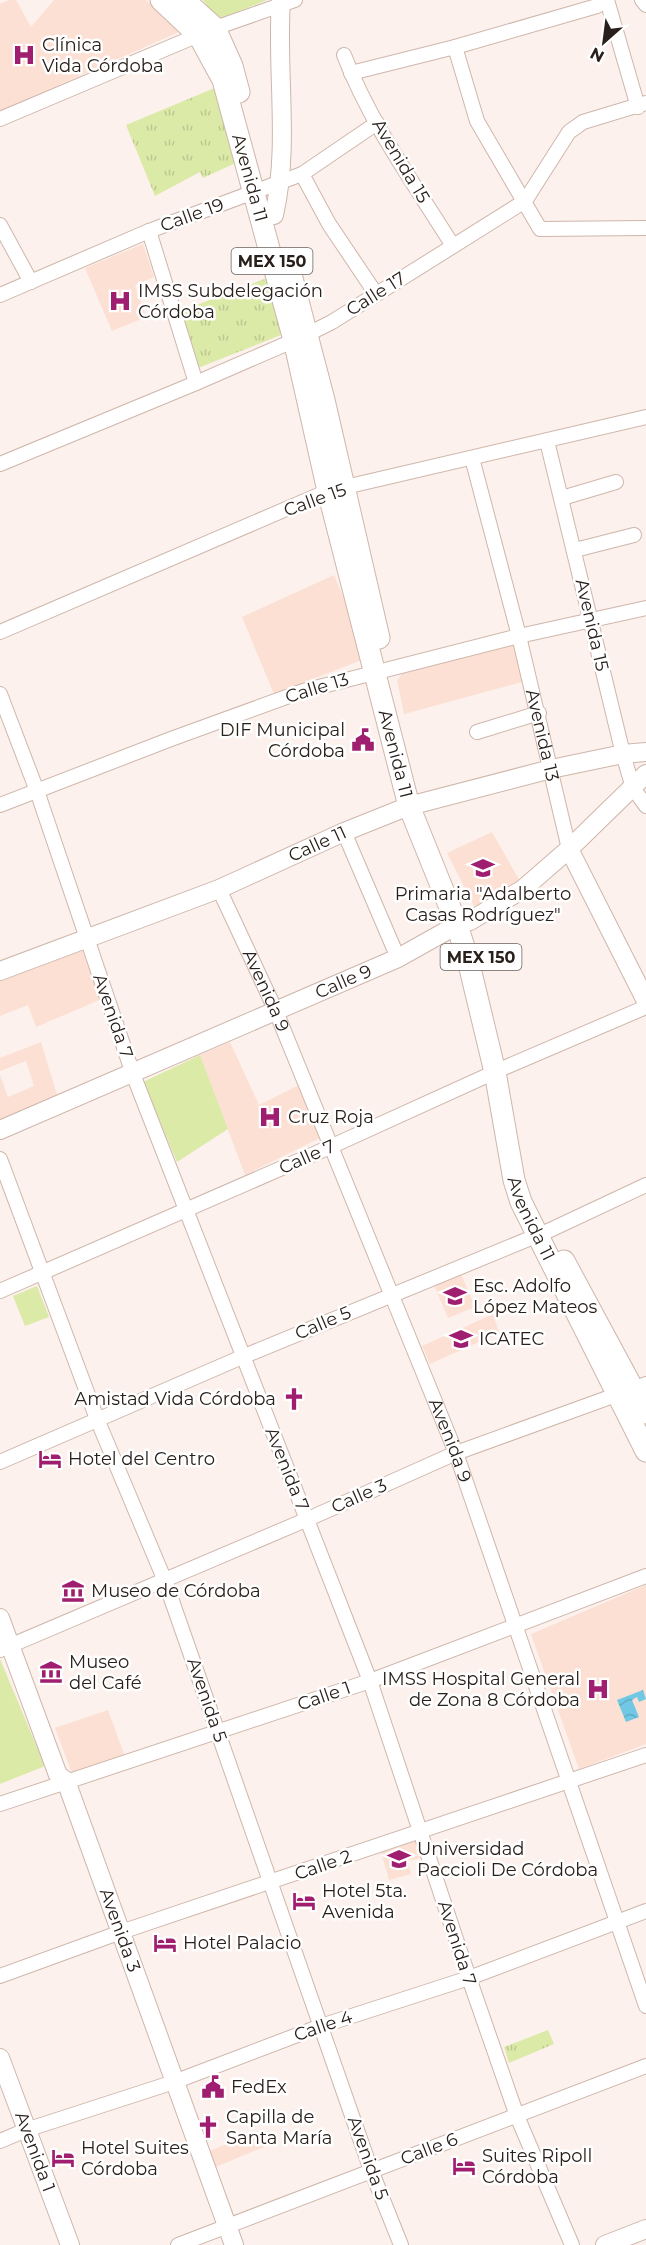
<svg xmlns="http://www.w3.org/2000/svg" width="646" height="2245" font-family="Montserrat,sans-serif">
<defs>
<pattern id="grass-tufts" width="24" height="20" patternUnits="userSpaceOnUse" patternTransform="scale(1.5)"><rect width="24" height="20" fill="#dceaa8"/><path d="M3 7l-1-3M5 7V3M7 7l1-3M15 17l-1-3M17 17v-4M19 17l1-3" fill="none" stroke="#bdc890"/></pattern>
<pattern id="water-waves" width="16" height="10" patternUnits="userSpaceOnUse" patternTransform="scale(1.5)"><rect width="16" height="10" fill="#70c8e4"/><path d="M0 5q4-4 8 0t8 0" fill="none" stroke="#61acc3"/></pattern>
</defs>
<rect width="100%" height="100%" fill="#fcf1ec"/>
<g fill="#fce0d4">
<polygon points="9,0 16,0 31,27 54,0 146,0 179,32 0,111 0,4"/>
<polygon points="143,244 154,277 135,285 146,317 112,331 85,268"/>
<polygon points="334,575 343,596 362,660 274,694 242,617"/>
<polygon points="516,642 526,681 404,714 397,680 402,674"/>
<polygon points="492,832 521,883 476,910 447,853"/>
<polygon points="81,948 102,999 36,1027 28,1005 0,1016 0,979"/>
<polygon points="41,1042 58,1098 0,1122 0,1075 8,1097 34,1086 26,1061 0,1071 0,1058"/>
<polygon points="230,1042 259,1105 303,1083 324,1136 245,1175 200,1055"/>
<polygon points="461,1274 475,1307 448,1318 434,1285"/>
<polygon points="493,1314 499,1333 430,1364 422,1346"/>
<polygon points="646,1585 646,1744 579,1769 531,1634"/>
<polygon points="108,1710 125,1757 73,1776 55,1728"/>
<polygon points="418,1840 424,1857 408,1861 411,1874 389,1880 381,1852"/>
<polygon points="258,2131 264,2147 213,2168 207,2152"/>
</g>
<g fill="url(#grass-tufts)">
<polygon points="217,87 238,162 203,178 200,172 155,196 126,125"/>
<polygon points="267,278 281,335 198,368 181,311"/>
<polygon points="548,2030 554,2044 509,2063 504,2047"/>
</g>
<g fill="#dceaa8">
<polygon points="203,0 267,0 217,20"/>
<polygon points="200,1055 228,1129 177,1162 143,1082"/>
<polygon points="37,1286 49,1317 25,1326 13,1296"/>
<polygon points="0,1659 45,1766 0,1784"/>
</g>
<polygon fill="url(#water-waves)" points="643,1690 646,1699 639,1702 637,1697 632,1700 639,1717 626,1722 617,1700"/>
<g fill="none" stroke-linecap="round" stroke-linejoin="round">
<g stroke="#cfb6ab" stroke-width="16">
<g id="street">
<polyline points="607,0 638,107"/>
<polyline points="642,0 646,5"/>
<polyline points="455,47 477,121 540,229 646,228"/>
<path d="M344 55C370 123 415 185 453 246"/>
<polyline points="351,73 455,47 597,6 607,0"/>
<polyline points="0,119 215,28 295,0"/>
<polyline points="302,174 329,224 376,294"/>
<polyline points="0,225 31,282"/>
<polyline points="149,231 196,383"/>
<polyline points="0,295 149,231 302,174 377,123"/>
<polyline points="547,441 623,754 633,788 646,806"/>
<path id="s1" d="M472 458 519 636 569 849"/>
<polyline points="0,464 196,383 302,337 332,322 525,201 569,132 583,122 646,103"/>
<polyline points="562,498 616,482"/>
<polyline points="575,550 634,535"/>
<polyline points="0,632 328,491 646,417"/>
<polyline points="0,694 37,791 133,1074 370,1681 469,1978 517,2116 572,2245"/>
<polyline points="477,732 539,713"/>
<polyline points="0,805 171,739 303,691 519,636 646,608"/>
<polyline points="344,832 398,958"/>
<path id="s2" d="M219 889 275 1009 456 1453 646 2006"/>
<polyline points="0,1159 97,1419 165,1581 371,2170 401,2245"/>
<polyline points="0,1291 330,1147 506,1067 646,1007"/>
<polyline points="0,1462 242,1357 548,1231 646,1185"/>
<polyline points="0,1650 308,1519 456,1453 646,1384"/>
<polyline points="0,1804 370,1681 646,1576"/>
<polyline points="0,1976 121,1932 646,1755"/>
<polyline points="0,2141 26,2130 174,2082 321,2026 469,1978 646,1911"/>
<polyline points="178,2245 646,2066"/>
</g>
</g>
<g stroke="#cfb6ab" stroke-width="20">
<g id="secondary">
<path d="M274 215C290 145 276 71 281 0"/>
<polyline points="569,849 646,1001"/>
<path id="s3" d="M0 971 219 889 344 832 409 806 551 769 623 754 646 752"/>
<path id="s4" d="M0 1130 398 958 457 925 470 921 523 889 569 849 646 774"/>
<path id="s5" d="M0 1618 58 1775 66 1781 234 2245"/>
<path id="s6" d="M0 2058 70 2245"/>
<polyline points="605,2245 646,2229"/>
</g>
</g>
<g stroke="#cfb6ab" stroke-width="23">
<g id="primary">
<path id="s7" d="M161 0 199 36 223 80 294 340 328 491 409 806 457 925 468 960 495 1072 514 1180 521 1202 646 1451"/>
<polyline points="184,0 215,28 232,66 239,92"/>
<polyline points="288,263 324,400 379,638"/>
<polyline points="564,1261 646,1413"/>
</g>
</g>
<use href="#street" stroke="#fff" stroke-width="14"/>
<use href="#secondary" stroke="#fff" stroke-width="18"/>
<use href="#primary" stroke="#fff" stroke-width="21"/>
</g>
<defs>
<g id="hospital-bare" transform="scale(1.8)"><path d="M-5-5h3v3.5h4V-5h3V5h-3V1.5h-4V5h-3Z" fill="#a01e6f" stroke="#fff" stroke-width="2.5" paint-order="stroke"/></g>
<g id="civic-bare" transform="scale(1.8)"><path d="M-.6-6.5H3V-4.5H.6V-3L4-1V1h2V6H-6V1h2V-1L-.6-3ZM-1.2 2.5V6h2.4V2.5Z" fill="#a01e6f" stroke="#fff" stroke-width="2.5" paint-order="stroke"/></g>
<g id="school-bare" transform="scale(1.8)"><path d="M0-5L7-2L0 1L-7-2ZM-4 1L0 2.5L4 1V4Q0 6-4 4Z" fill="#a01e6f" stroke="#fff" stroke-width="2.5" paint-order="stroke"/></g>
<g id="church-bare" transform="scale(1.8)"><path d="M-1.2-6h2.4v3.5h3.3v2.4h-3.3V6h-2.4V-.1h-3.3v-2.4h3.3Z" fill="#a01e6f" stroke="#fff" stroke-width="2.5" paint-order="stroke"/></g>
<g id="hotel-bare" transform="scale(1.8)"><path d="M-6-4.5h1.5V1H6V5H4.5V3h-9V5H-6ZM-4 0a1.8 1.8 0 1 1 3.6 0ZM.5 0V-2.5h3Q6-2.5 6 0Z" fill="#a01e6f" stroke="#fff" stroke-width="2.5" paint-order="stroke"/></g>
<g id="museum-bare" transform="scale(1.8)"><path d="M0-6L6-3V-2H-6V-3ZM-5-1h2V3h-2ZM-1-1h2V3h-2ZM3-1h2V3H3ZM-6 4H6V6H-6Z" fill="#a01e6f" stroke="#fff" stroke-width="2.5" paint-order="stroke"/></g>
<g id="university-bare" transform="scale(1.8)"><path d="M0-5L7-2L0 1L-7-2ZM-4 1L0 2.5L4 1V4Q0 6-4 4Z" fill="#a01e6f" stroke="#fff" stroke-width="2.5" paint-order="stroke"/></g>
</defs>
<g fill-rule="evenodd">
<use href="#hospital-bare" x="24" y="55"/>
<use href="#hospital-bare" x="120" y="301"/>
<use href="#civic-bare" x="363" y="740"/>
<use href="#school-bare" x="483" y="868"/>
<use href="#hospital-bare" x="270" y="1117"/>
<use href="#school-bare" x="455" y="1296"/>
<use href="#school-bare" x="461" y="1339"/>
<use href="#church-bare" x="294" y="1399"/>
<use href="#hotel-bare" x="50" y="1459"/>
<use href="#museum-bare" x="73" y="1591"/>
<use href="#museum-bare" x="51" y="1672"/>
<use href="#hospital-bare" x="598" y="1689"/>
<use href="#university-bare" x="399" y="1859"/>
<use href="#hotel-bare" x="304" y="1901"/>
<use href="#hotel-bare" x="165" y="1943"/>
<use href="#civic-bare" x="213" y="2087"/>
<use href="#church-bare" x="208" y="2127"/>
<use href="#hotel-bare" x="63" y="2158"/>
<use href="#hotel-bare" x="464" y="2166"/>
</g>
<g text-anchor="middle" dominant-baseline="central" stroke-width="5" stroke-linejoin="round" paint-order="stroke">
<g fill="#fff" stroke="#696360" stroke-width="1.5">
<rect x="231.5" y="248" width="81" height="26" rx="4.5"/>
<rect x="440.5" y="944" width="81" height="26" rx="4.5"/>
</g>
<g font-size="16" font-weight="bold" fill="#29201c">
<text x="272" y="261">MEX 150</text>
<text x="481" y="957">MEX 150</text>
</g>
<g font-size="18" fill="#29201c" stroke="#fff" text-anchor="start">
<text x="42" y="45">Clínica<tspan x="42" dy="21">Vida Córdoba</tspan></text>
<text x="138" y="291">IMSS Subdelegación<tspan x="138" dy="21">Córdoba</tspan></text>
<text x="345" y="730" text-anchor="end">DIF Municipal<tspan x="345" dy="21">Córdoba</tspan></text>
<text x="483" y="894" text-anchor="middle">Primaria "Adalberto<tspan x="483" dy="21">Casas Rodríguez"</tspan></text>
<text x="288" y="1117">Cruz Roja</text>
<text x="473" y="1286">Esc. Adolfo<tspan x="473" dy="21">López Mateos</tspan></text>
<text x="479" y="1339">ICATEC</text>
<text x="276" y="1399" text-anchor="end">Amistad Vida Córdoba</text>
<text x="68" y="1459">Hotel del Centro</text>
<text x="91" y="1591">Museo de Córdoba</text>
<text x="69" y="1662">Museo<tspan x="69" dy="21">del Café</tspan></text>
<text x="580" y="1679" text-anchor="end">IMSS Hospital General<tspan x="580" dy="21">de Zona 8 Córdoba</tspan></text>
<text x="417" y="1849">Universidad<tspan x="417" dy="21">Paccioli De Córdoba</tspan></text>
<text x="322" y="1891">Hotel 5ta.<tspan x="322" dy="21">Avenida</tspan></text>
<text x="183" y="1943">Hotel Palacio</text>
<text x="231" y="2087">FedEx</text>
<text x="226" y="2117">Capilla de<tspan x="226" dy="21">Santa María</tspan></text>
<text x="81" y="2148">Hotel Suites<tspan x="81" dy="21">Córdoba</tspan></text>
<text x="482" y="2156">Suites Ripoll<tspan x="482" dy="21">Córdoba</tspan></text>
</g>
<g font-size="18" fill="#29201c" stroke="#fff">
<text transform="translate(401 161) rotate(59)">Avenida 15</text>
<text stroke="none"><textPath href="#s7" startOffset="204">Avenida 11</textPath></text>
<text transform="translate(192 215) rotate(-20)">Calle 19</text>
<text transform="translate(376 294) rotate(-32)">Calle 17</text>
<text transform="translate(315 500) rotate(-20)">Calle 15</text>
<text transform="translate(592 625) rotate(77)">Avenida 15</text>
<text transform="translate(317 688) rotate(-17)">Calle 13</text>
<text stroke="none"><textPath href="#s1" startOffset="286">Avenida 13</textPath></text>
<text stroke="none"><textPath href="#s7" startOffset="798">Avenida 11</textPath></text>
<text stroke="none"><textPath href="#s3" startOffset="342">Calle 11</textPath></text>
<text stroke="none"><textPath href="#s4" startOffset="374">Calle 9</textPath></text>
<text stroke="none"><textPath href="#s2" startOffset="112">Avenida 9</textPath></text>
<text transform="translate(113 1016) rotate(71)">Avenida 7</text>
<text transform="translate(307 1157) rotate(-24)">Calle 7</text>
<text stroke="none"><textPath href="#s7" startOffset="1284">Avenida 11</textPath></text>
<text transform="translate(323 1323) rotate(-23)">Calle 5</text>
<text stroke="none"><textPath href="#s2" startOffset="598">Avenida 9</textPath></text>
<text transform="translate(287 1469) rotate(68)">Avenida 7</text>
<text transform="translate(359 1496) rotate(-24)">Calle 3</text>
<text transform="translate(324 1696) rotate(-19)">Calle 1</text>
<text transform="translate(207 1700) rotate(71)">Avenida 5</text>
<text transform="translate(323 1865) rotate(-19)">Calle 2</text>
<text stroke="none"><textPath href="#s5" startOffset="336">Avenida 3</textPath></text>
<text transform="translate(457 1943) rotate(72)">Avenida 7</text>
<text transform="translate(323 2026) rotate(-19)">Calle 4</text>
<text transform="translate(429 2149) rotate(-21)">Calle 6</text>
<text stroke="none"><textPath href="#s6" startOffset="100">Avenida 1</textPath></text>
<text transform="translate(368 2158) rotate(70)">Avenida 5</text>
</g>
</g>
<g transform="translate(604 42) rotate(208)" stroke="#ffffff" stroke-width="4.5" paint-order="stroke">
<path d="M0-4.5L10 22L0 15L-10 22Z" fill="#29201c"/>
<text y="-9" font-size="16" font-weight="bold" text-anchor="middle" fill="#29201c">N</text>
</g>
</svg>
